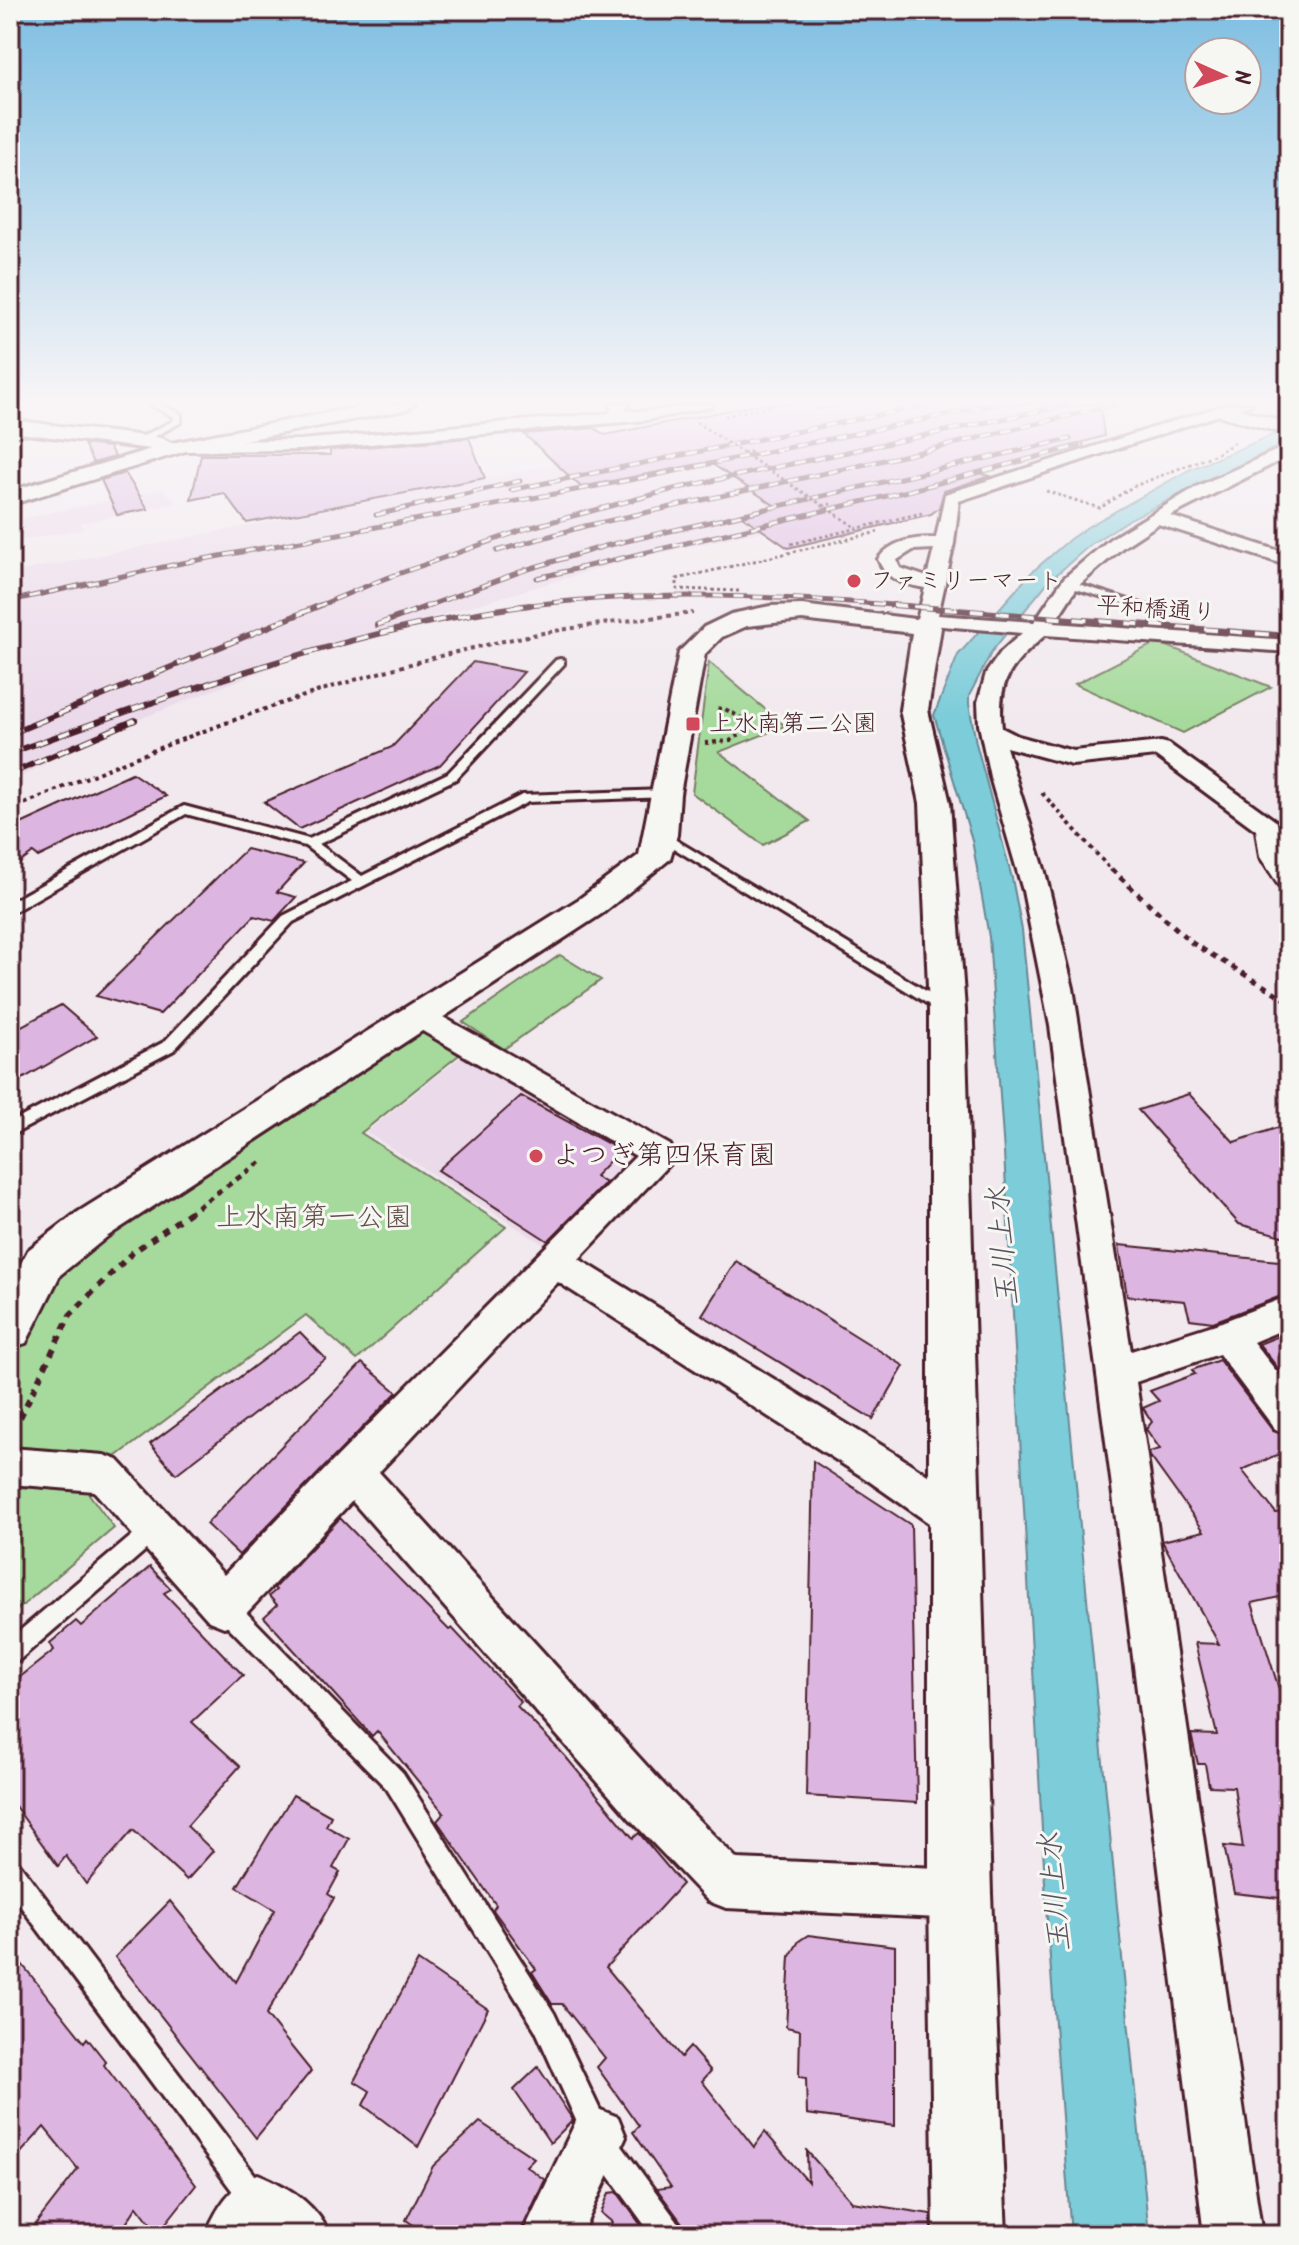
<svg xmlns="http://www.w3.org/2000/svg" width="1299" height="2245" font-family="Kalam,'Klee One',sans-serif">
<rect width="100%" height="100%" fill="#f1e9ee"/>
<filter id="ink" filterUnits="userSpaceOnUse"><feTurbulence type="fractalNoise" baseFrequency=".0125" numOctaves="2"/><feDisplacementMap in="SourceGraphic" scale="16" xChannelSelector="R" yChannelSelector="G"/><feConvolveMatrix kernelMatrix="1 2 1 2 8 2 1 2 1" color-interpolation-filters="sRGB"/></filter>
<g filter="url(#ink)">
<g fill="#ebdaea">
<polygon points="858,404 1171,404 1093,424 1120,436 867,509 628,560 300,656 86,740 10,783 10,573"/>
<polygon points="164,489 176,503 81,523 84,529 10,542 10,521"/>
<polygon points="467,1052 640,1155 549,1248 366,1132"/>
</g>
<g fill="#a6da9c" stroke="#787c64" stroke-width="2">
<polygon points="1157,642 1271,687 1183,733 1075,684"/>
<polygon points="709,662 785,726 719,752 810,821 763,845 692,793"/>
<polygon points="560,955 601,980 504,1049 463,1022"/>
<polygon points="423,1029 464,1051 361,1133 506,1227 357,1360 306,1315 81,1483 114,1528 10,1616 10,1366 57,1275 96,1242"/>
</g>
<polygon fill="#7cccd9" stroke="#688793" stroke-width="2" points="1289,428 1289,441 1130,519 1091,544 1047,583 992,651 969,696 969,704 976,743 1012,878 1022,930 1149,2235 1071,2235 1047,1919 1004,1153 989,937 972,840 934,715 958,655 1032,572 1070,539 1089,526 1189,470"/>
<g fill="#dcb6e0" stroke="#4a1f2b" stroke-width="2">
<polygon points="760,404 809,404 820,409 845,404 1100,404 1104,436 980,473 990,476 944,491 939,508 931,514 788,548 742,516 777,507 709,462 581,487 524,434 594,428 605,435"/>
<polygon points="469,438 485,478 247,523 224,493 191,500 201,455 330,455 330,450"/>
<polygon points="84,444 109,447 115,457 93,463"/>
<polygon points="125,473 148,509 117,515 101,480"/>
<polygon points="473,662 524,672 440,765 299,829 264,802 392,747"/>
<polygon points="132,773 166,796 38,857 33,853 10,870 10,829"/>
<polygon points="246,849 304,863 277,892 296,897 274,921 254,916 160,1014 96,996"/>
<polygon points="61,1005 97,1036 10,1086 10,1032"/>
<polygon points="1189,1094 1234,1142 1289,1124 1289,1238 1239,1224 1138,1110"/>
<polygon points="521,1096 620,1150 595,1176 605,1183 548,1241 438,1170"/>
<polygon points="1119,1245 1289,1262 1289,1293 1213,1322 1190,1319 1185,1301 1127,1296"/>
<polygon points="736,1261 904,1366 873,1419 702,1315"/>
<polygon points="300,1332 326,1359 176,1474 150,1444"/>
<polygon points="1289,1332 1289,1382 1259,1344"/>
<polygon points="1219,1360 1273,1431 1289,1437 1289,1450 1242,1470 1276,1513 1289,1509 1289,1595 1252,1603 1289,1721 1289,1790 1278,1790 1289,1836 1289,1899 1234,1893 1224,1846 1243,1848 1234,1787 1209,1786 1205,1764 1198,1764 1191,1734 1217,1735 1195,1643 1219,1644 1162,1541 1204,1531 1150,1456 1149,1452 1160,1449 1146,1429 1152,1422 1143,1408 1159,1401 1150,1391 1195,1374 1192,1370"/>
<polygon points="362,1363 397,1392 239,1555 206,1524"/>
<polygon points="813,1461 911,1525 917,1803 806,1796"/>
<polygon points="340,1518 449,1630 452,1628 521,1702 517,1706 565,1756 633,1838 639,1833 682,1884 606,1967 681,2057 690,2047 711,2071 702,2081 754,2147 765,2132 808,2182 807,2151 852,2202 931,2214 931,2235 687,2235 682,2223 657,2189 671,2187 633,2132 639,2126 597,2067 605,2058 562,2004 552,2004 532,1972 536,1969 493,1910 496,1905 437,1821 444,1813 377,1731 372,1736 264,1617 277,1605 269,1596 276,1590 274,1588"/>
<polygon points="150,1567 171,1589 164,1593 243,1675 192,1722 240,1766 187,1826 213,1851 187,1880 133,1830 86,1884 66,1856 58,1866 10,1799 10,1685 54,1650 50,1643 76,1621 81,1626"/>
<polygon points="293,1795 331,1816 326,1826 349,1839 333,1868 340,1872 328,1894 334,1898 266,2015 311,2071 256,2138 115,1957 170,1901 236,1982 275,1910 237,1887"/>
<polygon points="808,1935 895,1946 895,2126 807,2114 806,2078 799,2077 800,2030 786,2027 790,1956 799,1941"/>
<polygon points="10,1949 84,2042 87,2038 106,2062 104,2065 196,2185 158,2233 137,2206 119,2235 27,2235 78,2169 44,2127 10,2165"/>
<polygon points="418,1961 488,2009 418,2147 363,2105 370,2091 354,2081"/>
<polygon points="538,2067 573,2120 550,2143 514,2090"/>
<polygon points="480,2122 534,2158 526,2166 545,2180 519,2235 428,2235 406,2220 433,2166"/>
<polygon points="617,2192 648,2235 607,2235 612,2222 601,2213 609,2193"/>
</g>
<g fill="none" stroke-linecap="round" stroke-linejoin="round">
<g stroke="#4a1f2b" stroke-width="6">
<g id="service">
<polygon points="149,404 159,404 181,414 181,422 143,443 137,443 137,439 173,421 174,417"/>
<polygon points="1066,582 1072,582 1148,606 1139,608 1066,586"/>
<polygon points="560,659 564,660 564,664 456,779 319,844 362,876 522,795 665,790 669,791 669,797 528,802 293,922 174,1050 10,1136 10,1123 164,1042 283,916 352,881 305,846 186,814 15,911 10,912 10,902 184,806 309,839 448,773 556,660"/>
<polygon points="1289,826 1289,834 1269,839 1263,835"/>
<polygon points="661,831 951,1006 953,1009 946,1014 941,1012 657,838 655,835"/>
<polygon points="155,1519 162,1522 165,1529 162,1536 18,1661 10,1664 10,1639 148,1522"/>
<polygon points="225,1596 233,1599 403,1773 554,2013 608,2127 680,2225 684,2235 652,2235 588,2147 536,2031 387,1789 217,1615 214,1607 217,1599"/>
<polygon points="10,1860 19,1863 265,2188 269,2198 265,2208 255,2212 245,2208 10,1892"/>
</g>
</g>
<g stroke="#4a1f2b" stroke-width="6">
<g id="minor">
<path d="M612 404H628L626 410C650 415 685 404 713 404L710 407 647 420 300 450 182 451 174 446 182 441 300 440 610 413Z"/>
<path d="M1228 404H1252L959 501 954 543 938 615 1034 622 1064 578 1110 539 1198 486 1289 445V456L1170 516 1289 554V566L1158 524 1123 547 1078 586 1054 623 1289 640V652L1045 635C1011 666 997 679 1002 728L1018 736 1073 751 1161 742 1169 744 1277 822 1289 862V889L1280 887 1260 857 1256 830 1156 756 1072 765 1006 747 1045 872 1073 988 1131 1351 1219 1323 1289 1296V1327L1253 1342 1289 1387V1434L1275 1429 1219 1354 1136 1382 1262 2235H1204L1111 1479 1050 1026 1023 891 990 777 979 725 978 702 986 673 1001 652 1022 633 920 624 917 620 925 588C903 584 886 580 878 559 892 540 914 538 936 538L945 494ZM934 549 927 577 900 568 897 560 913 550Z"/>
<polygon points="417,1005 427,1008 670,1145 674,1154 670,1163 579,1259 894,1453 969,1502 975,1516 969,1530 954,1535 939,1530 866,1479 558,1282 379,1472 665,1786 737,1859 960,1869 978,1876 985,1894 978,1912 960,1919 726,1908 708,1901 631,1820 352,1501 239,1621 224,1627 209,1621 94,1491 10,1484 10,1448 104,1455 118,1460 224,1575 337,1457 636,1156 407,1022 402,1015 407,1008"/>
<polygon points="598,2109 618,2117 626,2137 581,2235 522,2235 578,2117"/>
<path d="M258 2174C288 2186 317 2205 330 2235H205C217 2208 230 2185 258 2174Z"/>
</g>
</g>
<g stroke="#4a1f2b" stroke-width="6">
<g id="tertiary">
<polygon points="374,404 415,404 405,410 186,451 10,505 10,491 151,449 10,432 10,420 162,438 171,443"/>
<polygon points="1225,405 1289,423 1289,435 1218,415 1215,411 1218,407"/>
<polygon points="802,605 915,619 927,612 936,615 941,628 928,710 950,803 965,1010 991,1894 1006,2235 934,2235 929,1894 929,1010 920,803 900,710 912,633 802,620 747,626 722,637 705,654 680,794 677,835 670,859 603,913 108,1236 60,1275 26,1343 10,1348 10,1285 28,1250 78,1212 579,899 639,855 679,652 704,627 731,614 770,606"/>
</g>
</g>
<g stroke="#4a1f2b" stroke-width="3" stroke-dasharray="3 3" stroke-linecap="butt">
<polyline points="725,416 771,406 767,404"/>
<polyline points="743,453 753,451"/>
<polyline points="1046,491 1100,508 1132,487 1216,454 1237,441"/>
<polyline points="823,506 831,504"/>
<polyline points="791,544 922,513"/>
<polyline points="739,591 677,589 677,579 878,532"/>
</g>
<g stroke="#4a1f2b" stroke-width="4" stroke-dasharray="4 4" stroke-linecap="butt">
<polyline points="705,743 730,741 746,730 743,719 725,709 714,708"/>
<polyline points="1042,793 1112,871"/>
<path d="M10 810C173 739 339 676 513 639 573 626 633 620 693 613"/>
</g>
<g stroke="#4a1f2b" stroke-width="5" stroke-dasharray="6 6" stroke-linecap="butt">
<polyline points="1111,869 1192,943 1289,1001"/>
<polyline points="187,1214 261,1162"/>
</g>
<polyline stroke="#4a1f2b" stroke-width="6" stroke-dasharray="7 7" stroke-linecap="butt" points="14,1430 70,1315 132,1253 190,1212"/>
<use href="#service" fill="#f6f6f2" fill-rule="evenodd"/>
<use href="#minor" fill="#f6f6f2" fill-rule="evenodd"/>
<use href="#tertiary" fill="#f6f6f2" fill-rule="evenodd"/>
<g stroke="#4a1f2b" stroke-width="5">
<g id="rail-far1">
<polyline points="511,490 932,404"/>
<polyline points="376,515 520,481"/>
<polyline points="497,551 585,526 916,453 1117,404"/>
<polyline points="537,578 908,491 1082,445"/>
<polyline points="10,601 177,564 651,476 998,404"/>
<polyline points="316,607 381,580 528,528 674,489 1072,404"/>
<polyline points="425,607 525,570 605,546 1070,439"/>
<path d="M514 607C652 589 781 596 919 607"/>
</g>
</g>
<g stroke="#4a1f2b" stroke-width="6">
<g id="rail">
<polyline points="893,605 1289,636"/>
<polyline points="377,625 431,605"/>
<polyline points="10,734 321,605"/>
<path d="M10 753C179 693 351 628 530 605"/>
<polyline points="10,774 135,720"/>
</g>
</g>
<use href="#rail-far1" stroke="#f6f6f2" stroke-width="3" stroke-dasharray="10" stroke-linecap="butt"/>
<use href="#rail" stroke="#f6f6f2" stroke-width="4" stroke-dasharray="13" stroke-linecap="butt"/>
<polyline stroke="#4a1f2b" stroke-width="3" stroke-dasharray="3 3" stroke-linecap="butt" points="696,422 857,528"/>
</g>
</g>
<linearGradient id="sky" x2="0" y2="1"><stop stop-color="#7dbee2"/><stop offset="0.56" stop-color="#f9f5f7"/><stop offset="1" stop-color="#f9f5f7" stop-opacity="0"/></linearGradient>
<rect width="1299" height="718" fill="url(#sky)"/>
<g fill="#d1495b" stroke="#f6f6f2" stroke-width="3">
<circle cx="854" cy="581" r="8"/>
<rect x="685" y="716" width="16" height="16" rx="4"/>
<circle cx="536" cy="1156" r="8"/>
</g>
<g text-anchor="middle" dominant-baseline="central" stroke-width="6" stroke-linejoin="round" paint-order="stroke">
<g font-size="24" fill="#4a1f2b" stroke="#f6f6f2" text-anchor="start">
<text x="870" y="581">ファミリーマート</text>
<text x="709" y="724">上水南第二公園</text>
</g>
<g font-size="24" fill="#4a1f2b" stroke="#f6f6f2">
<text transform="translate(1156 610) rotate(4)">平和橋通り</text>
</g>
<g font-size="28" fill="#4a1f2b" stroke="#f6f6f2" text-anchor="start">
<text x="552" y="1156">よつぎ第四保育園</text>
</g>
<g font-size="28" fill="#614e47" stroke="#f6f6f2">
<text x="314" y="1218">上水南第一公園</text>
</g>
<g font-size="30" font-style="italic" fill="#59535f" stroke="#f6f6f2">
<text transform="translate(1004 1246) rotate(-95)">玉川上水</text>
<text transform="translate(1056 1892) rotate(-95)">玉川上水</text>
</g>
</g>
<rect width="1299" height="2245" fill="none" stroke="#f6f6f2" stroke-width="40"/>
<rect x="20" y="20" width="1259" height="2205" fill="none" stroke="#4a1f2b" stroke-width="3" filter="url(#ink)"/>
<g transform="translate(1223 76) rotate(93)"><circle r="38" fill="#f6f6f2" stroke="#b1a0a2" stroke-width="2"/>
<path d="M0-6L14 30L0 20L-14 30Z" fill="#d1495b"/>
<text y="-12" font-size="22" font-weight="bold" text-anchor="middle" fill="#4a1f2b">N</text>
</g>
</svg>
